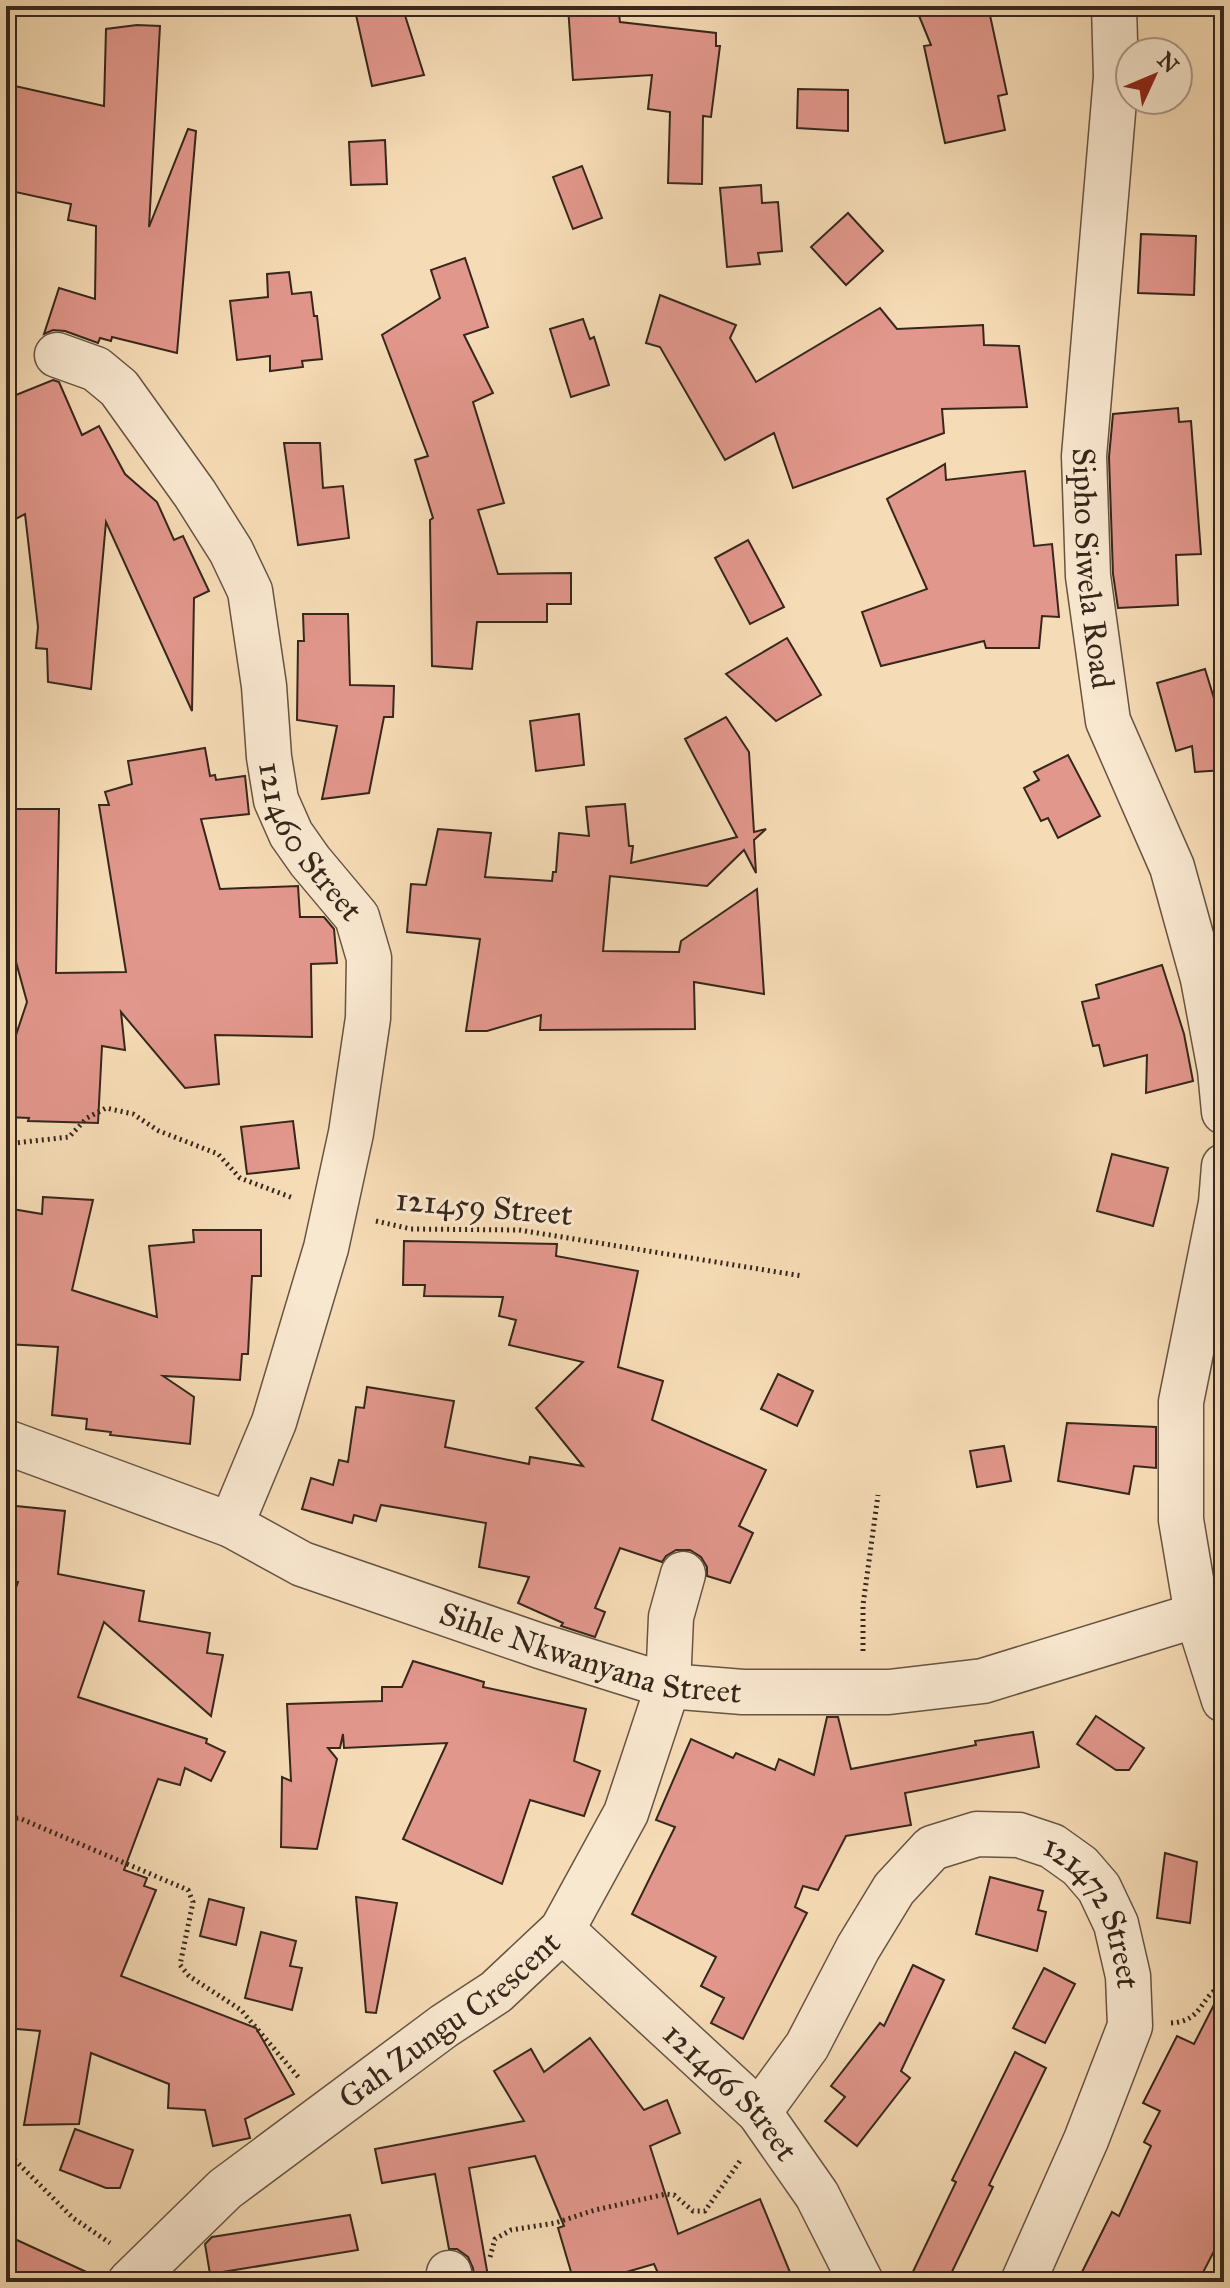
<svg xmlns="http://www.w3.org/2000/svg" width="1230" height="2288" font-family="'IM FELL Great Primer',serif">
<rect width="100%" height="100%" fill="#f6dcb6"/>
<filter id="stains"><feTurbulence type="fractalNoise" baseFrequency=".0025" numOctaves="4"/><feColorMatrix values="0 0 0 0 .2 0 0 0 0 .09 0 0 0 0 .02 0 0 0 .5 -.17"/></filter>
<radialGradient id="worn" r=".72"><stop offset=".6" stop-color="#630" stop-opacity="0"/><stop offset="1" stop-color="#630" stop-opacity=".3"/></radialGradient>
<g fill="#e2978c" stroke="#36271b" stroke-width="2">
<polygon points="354,6 402,6 424,75 372,86"/>
<polygon points="568,6 618,6 620,22 716,33 716,46 720,46 711,117 703,116 702,184 668,183 670,112 648,109 652,75 573,80"/>
<polygon points="915,6 988,6 1007,94 998,96 1005,130 945,143 924,46 931,45"/>
<polygon points="137,25 160,26 149,227 188,129 196,131 177,353 112,337 111,341 100,338 98,343 65,331 53,330 44,334 59,288 95,299 96,226 68,220 71,204 6,190 6,84 104,106 106,29"/>
<polygon points="798,89 848,90 848,131 797,128"/>
<polygon points="385,140 387,184 351,185 349,142"/>
<polygon points="582,166 602,218 573,229 553,177"/>
<polygon points="761,185 762,203 778,202 782,251 758,253 760,264 727,267 720,188"/>
<polygon points="848,213 883,251 846,285 811,247"/>
<polygon points="1141,234 1196,236 1194,295 1138,293"/>
<polygon points="465,258 488,327 464,335 493,393 473,402 504,503 478,510 498,574 571,573 571,604 547,604 547,622 477,622 472,669 432,666 430,520 433,518 415,460 428,456 382,335 440,298 431,270"/>
<polygon points="289,272 292,294 311,292 314,316 317,316 322,359 302,361 303,367 270,371 270,356 237,360 230,301 268,297 267,274"/>
<polygon points="660,295 736,325 730,338 756,382 880,308 897,329 983,325 984,345 1019,346 1027,407 942,409 944,433 793,488 774,433 725,460 660,347 646,343"/>
<polygon points="583,319 590,339 594,337 609,385 571,397 550,329"/>
<polygon points="53,380 59,382 82,435 99,426 125,474 157,502 174,540 183,536 209,591 194,598 192,711 106,522 91,689 48,682 47,649 36,648 38,627 25,514 6,524 6,399"/>
<polygon points="1178,408 1179,422 1191,421 1201,554 1176,555 1178,605 1118,608 1113,574 1109,457 1113,414"/>
<polygon points="284,443 320,443 323,488 343,486 349,538 298,545"/>
<polygon points="945,464 946,480 1025,471 1034,546 1052,544 1059,617 1042,616 1039,648 986,648 984,641 881,666 862,612 927,589 887,499"/>
<polygon points="748,540 784,607 750,624 715,558"/>
<polygon points="303,614 348,614 350,685 394,686 393,717 384,717 369,793 322,799 337,726 297,720 298,641 304,641"/>
<polygon points="787,638 821,695 776,721 726,674"/>
<polygon points="1205,669 1224,731 1224,770 1195,772 1192,746 1176,751 1157,683"/>
<polygon points="579,714 584,765 536,771 530,721"/>
<polygon points="726,717 749,752 754,832 766,829 754,840 756,873 744,850 707,886 610,876 603,951 679,952 681,941 757,889 764,994 694,982 695,1029 540,1030 541,1015 487,1031 466,1031 480,939 407,932 411,884 426,885 438,829 491,833 485,877 552,881 553,872 556,872 559,833 589,836 586,807 625,804 629,846 633,846 631,863 737,837 685,739"/>
<polygon points="205,748 210,776 215,775 216,780 245,776 249,814 201,819 220,889 298,886 300,917 324,917 334,929 337,963 311,964 312,1037 215,1035 219,1084 185,1088 121,1012 125,1050 102,1046 98,1123 28,1121 29,1118 6,1117 6,1065 27,1002 10,940 10,900 6,900 6,809 59,809 56,973 126,972 99,805 109,805 105,792 132,784 128,761"/>
<polygon points="1068,755 1100,816 1058,838 1048,818 1041,821 1024,788 1039,780 1034,772"/>
<polygon points="1162,965 1184,1034 1193,1081 1146,1093 1147,1055 1104,1066 1099,1045 1093,1046 1082,1002 1099,998 1096,985"/>
<polygon points="293,1121 299,1168 247,1174 241,1127"/>
<polygon points="1112,1154 1168,1168 1153,1226 1097,1211"/>
<polygon points="43,1197 93,1200 72,1290 157,1317 149,1246 194,1242 193,1230 261,1230 261,1276 252,1276 248,1354 242,1354 240,1380 163,1376 194,1397 190,1444 110,1435 111,1432 86,1429 87,1419 52,1415 58,1347 6,1344 6,1208 42,1214"/>
<polygon points="404,1241 557,1244 556,1256 638,1271 618,1367 663,1381 652,1420 766,1470 739,1526 753,1533 730,1583 707,1576 707,1567 701,1557 690,1550 676,1550 666,1556 662,1562 620,1548 595,1608 605,1612 595,1637 561,1626 563,1623 518,1603 529,1577 479,1567 486,1523 381,1505 376,1521 354,1515 352,1523 302,1509 311,1478 333,1485 339,1460 348,1462 356,1407 364,1408 367,1387 454,1401 445,1447 529,1464 530,1457 583,1466 536,1408 583,1362 509,1345 516,1320 499,1316 503,1297 424,1296 425,1285 403,1285"/>
<polygon points="778,1374 813,1391 797,1426 761,1409"/>
<polygon points="1067,1423 1156,1427 1156,1468 1134,1466 1129,1494 1058,1481"/>
<polygon points="1004,1446 1011,1481 977,1487 970,1451"/>
<polygon points="6,1505 65,1511 58,1574 144,1591 139,1621 210,1633 207,1653 223,1655 211,1716 104,1622 78,1697 207,1739 206,1743 225,1752 211,1781 185,1768 180,1785 158,1779 124,1870 147,1878 144,1886 156,1890 121,1976 256,2028 294,2094 245,2119 250,2138 213,2146 205,2110 168,2108 169,2084 91,2053 79,2124 24,2125 40,2031 6,2028 6,1615 18,1582 6,1580"/>
<polygon points="413,1661 484,1682 483,1687 586,1709 574,1761 600,1771 584,1816 530,1800 502,1884 403,1839 447,1743 344,1748 343,1734 340,1748 328,1748 337,1759 317,1849 281,1847 282,1777 291,1781 287,1704 382,1701 382,1687 402,1687"/>
<polygon points="1096,1716 1144,1748 1129,1770 1116,1770 1077,1744"/>
<polygon points="827,1717 838,1717 851,1769 976,1745 975,1741 1033,1732 1039,1767 905,1793 911,1825 846,1836 818,1890 803,1886 795,1907 807,1913 743,2039 711,2023 724,1998 701,1986 716,1957 632,1914 675,1827 656,1820 691,1739 733,1758 736,1753 775,1770 779,1759 814,1775"/>
<polygon points="1165,1853 1197,1862 1190,1923 1157,1918"/>
<polygon points="990,1877 1043,1891 1038,1910 1046,1912 1037,1951 976,1934"/>
<polygon points="356,1897 397,1903 376,2013 366,2012"/>
<polygon points="209,1899 244,1908 236,1945 200,1936"/>
<polygon points="261,1932 296,1941 290,1966 302,1968 292,2010 245,1998"/>
<polygon points="913,1965 944,1980 901,2071 910,2078 857,2146 825,2121 845,2097 831,2086 880,2023 884,2026"/>
<polygon points="1044,1968 1075,1984 1045,2043 1013,2028"/>
<polygon points="1224,1985 1224,2232 1198,2282 1077,2282 1112,2212 1119,2216 1151,2146 1144,2142 1160,2111 1143,2103 1177,2036 1194,2044"/>
<polygon points="590,2038 644,2110 667,2100 680,2133 650,2146 678,2234 760,2199 794,2282 662,2282 654,2264 592,2282 574,2282 558,2228 564,2226 535,2156 469,2168 489,2282 475,2282 473,2268 468,2257 457,2249 449,2249 435,2174 382,2183 375,2149 524,2121 494,2071 531,2049 544,2072"/>
<polygon points="1015,2052 1046,2068 989,2185 993,2187 947,2282 908,2282 956,2182 952,2180"/>
<polygon points="75,2129 133,2150 120,2188 106,2188 60,2170"/>
<polygon points="350,2215 358,2250 210,2274 205,2244 212,2237"/>
<polygon points="6,2235 106,2281 106,2282 6,2282"/>
</g>
<g fill="none" stroke-linecap="round" stroke-linejoin="round">
<g stroke="#665442" stroke-width="47">
<g id="street">
<path id="s1" d="M1114 6 1116 77 1084 456 1088 576 1108 721 1172 867 1203 979 1220 1070 1224 1112"/>
<path id="s2" d="M57 355 96 369 119 388 195 494 231 551 250 591 264 686 269 757 276 800 291 834 310 861 357 917 369 958 368 1018 351 1133 326 1248 274 1422 231 1525"/>
<polyline points="1224,1166 1221,1203 1181,1402 1181,1520 1197,1615 1224,1700"/>
<path id="s3" d="M6 1442 231 1525 302 1564 540 1646 668 1686 743 1692H889L983 1681 1197 1615"/>
<path id="s4" d="M562 1930 759 2112 817 2195 861 2282"/>
<path id="s5" d="M759 2112 807 2046 858 1948 894 1889 932 1848 977 1834 1019 1835 1052 1846 1080 1866 1099 1888 1116 1924 1128 1976 1130 2026 1086 2140 1023 2282"/>
<polyline points="449,2273 451,2282"/>
<path id="s6" d="M130 2282 225 2189 444 2026 496 1992 562 1930 626 1813 668 1686 671 1617 683 1574"/>
</g>
</g>
<g stroke="#36271b" stroke-width="5" stroke-dasharray="2 4" stroke-linecap="butt">
<polyline points="6,1144 69,1137 87,1118 106,1108 133,1114 159,1131 218,1154 240,1178 293,1198"/>
<polyline points="376,1221 411,1229 519,1230 802,1276"/>
<polyline points="863,1651 863,1605 878,1495"/>
<polyline points="6,1823 10,1819 19,1818 188,1890 193,1902 180,1965 189,1976 241,2010 300,2079"/>
<path d="M1171 2023C1205 2021 1199 1995 1224 1985"/>
<polyline points="6,2151 73,2218 110,2243"/>
<polyline points="490,2257 495,2239 511,2230 555,2223 595,2210 666,2194 674,2195 693,2211 705,2211 740,2161"/>
</g>
<use href="#street" stroke="#f9e8d0" stroke-width="44"/>
</g>
<g text-anchor="middle" dominant-baseline="central" stroke-width="6" stroke-linejoin="round" paint-order="stroke">
<g font-size="32" fill="#36271b" stroke="#f9e8d0">
<text stroke="none"><textPath href="#s1" startOffset="564">Sipho Siwela Road</textPath></text>
<text stroke="none"><textPath href="#s2" startOffset="576">121460 Street</textPath></text>
<text transform="translate(484 1207) rotate(5)">121459 Street</text>
<text stroke="none"><textPath href="#s3" startOffset="624">Sihle Nkwanyana Street</textPath></text>
<text stroke="none"><textPath href="#s5" startOffset="522">121472 Street</textPath></text>
<text stroke="none"><textPath href="#s6" startOffset="414">Gah Zungu Crescent</textPath></text>
<text stroke="none"><textPath href="#s4" startOffset="234">121466 Street</textPath></text>
</g>
</g>
<rect width="1230" height="2288" fill="none" stroke="#f6dcb6" stroke-width="32"/>
<rect x="8" y="8" width="1214" height="2272" fill="none" stroke="#36271b" stroke-width="4"/>
<rect x="16" y="16" width="1198" height="2256" fill="none" stroke="#36271b" stroke-width="2"/>
<g transform="translate(1154 76) rotate(46)"><circle r="38" fill="#f9e8d0" stroke="#ab9b88" stroke-width="2"/>
<path d="M0-6L14 30L0 20L-14 30Z" fill="#8f2418"/>
<text y="-12" font-size="22" font-weight="bold" text-anchor="middle" fill="#36271b">N</text>
</g>
<rect width="100%" height="100%" filter="url(#stains)"/>
<rect width="100%" height="100%" fill="url(#worn)"/>
</svg>
